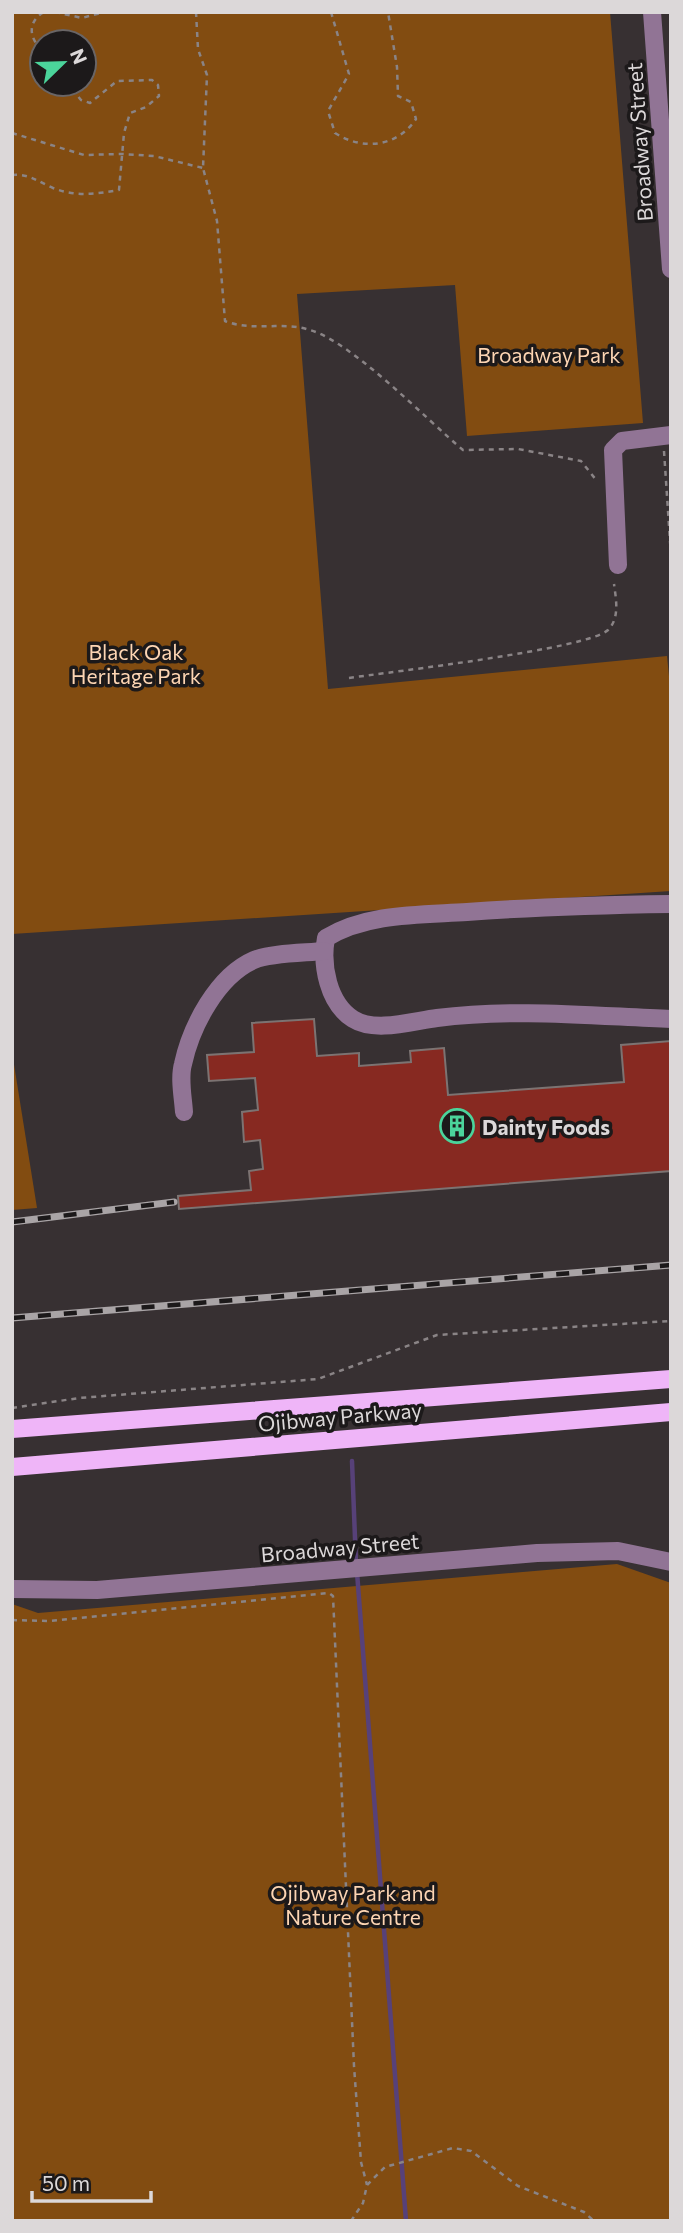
<svg xmlns="http://www.w3.org/2000/svg" width="683" height="2233" font-family="Commissioner,sans-serif">
<rect width="100%" height="100%" fill="#373032"/>
<g fill="#824c11" fill-rule="evenodd">
<path d="M12 12H610L643 423 467 436 455 285 297 294 328 689 667 656 671 696V891L12 934ZM42 42H84V84H42Z"/>
<polygon points="12,1052 37,1208 12,1210"/>
<polygon points="617,1564 671,1583 671,2221 12,2221 12,1604 38,1613"/>
</g>
<g fill="none" stroke-linecap="round" stroke-linejoin="round">
<g stroke="#574179" stroke-width="4.5">
<polyline points="352,1461 356,1564"/>
<polyline points="357,1572 406,2221"/>
</g>
</g>
<polygon fill="#872921" stroke="#7c7372" stroke-width="2" points="314,1019 317,1056 359,1053 359,1066 411,1062 410,1051 444,1048 448,1095 624,1082 621,1045 671,1041 671,1171 179,1209 178,1196 251,1190 249,1171 263,1169 260,1140 244,1142 242,1112 258,1110 255,1078 209,1081 207,1055 254,1052 252,1023"/>
<g fill="none" stroke-linecap="round" stroke-linejoin="round">
<g stroke="#8a8486" stroke-width="2.5" stroke-dasharray="5 5" stroke-linecap="butt">
<polyline points="55,12 82,18 104,12"/>
<path d="M196 12 198 49 207 75 203 168 217 221 225 321C252 332 282 321 310 330 352 342 426 419 463 450L518 449 581 461 597 481"/>
<path d="M331 12 349 74 328 111 335 133C363 151 397 147 416 119L411 102 398 96 397 67 388 12"/>
<path d="M42 50C29 38 27 22 44 12"/>
<polyline points="12,133 84,155 122,154 154,156 203,168"/>
<path d="M12 175C28 173 39 182 53 188 76 197 96 194 119 190L124 133 130 113 146 107 159 96 158 85 152 80 117 81 90 103 81 100 68 84"/>
<polyline points="664,451 671,556"/>
<path d="M349 678C389 672 588 649 608 630 620 618 616 599 614 584"/>
<polyline points="12,1408 79,1398 318,1379 437,1335 671,1321"/>
<polyline points="12,1620 49,1621 329,1593 333,1596 354,2066 361,2162 367,2185"/>
<polyline points="351,2221 363,2203 367,2185 385,2167 453,2148 471,2151 518,2186 584,2212 594,2221"/>
</g>
<g stroke="#917495" stroke-width="18">
<polyline points="652,12 671,269"/>
<polyline points="618,565 613,450 622,441 671,435"/>
<path d="M671 904C602 905 535 907 467 912 420 915 367 913 326 938 321 965 328 1003 353 1019 375 1033 413 1021 437 1018 515 1008 593 1016 671 1019"/>
<path d="M184 1112C183 1097 179 1078 183 1064 191 1027 217 976 254 960 271 953 305 953 324 951"/>
<polyline points="12,1589 97,1590 537,1553 618,1551 671,1562"/>
</g>
<g stroke="#efb5f8" stroke-width="18">
<polyline points="12,1429 671,1379"/>
<polyline points="12,1467 671,1412"/>
</g>
<g stroke="#a9a4a6" stroke-width="7">
<g id="rail">
<polyline points="12,1222 174,1202"/>
<polyline points="12,1318 671,1265"/>
</g>
</g>
<use href="#rail" stroke="#1c191a" stroke-width="4.5" stroke-dasharray="13" stroke-linecap="butt"/>
</g>
<defs>
<g id="building-ring" transform="scale(1.75)"><circle r="9.5" fill="#1c191a" stroke="#4bd49b" stroke-width="1.5"/><path d="M-4-6H4V6H1V3H-1V6H-4ZM-2.5-4.3h1.7v1.8h-1.7ZM.8-4.3h1.7v1.8H.8ZM-2.5-1h1.7V.8h-1.7ZM.8-1h1.7V.8H.8Z" fill="#4bd49b"/></g>
</defs>
<g fill-rule="evenodd">
<use href="#building-ring" x="457" y="1126"/>
</g>
<g text-anchor="middle" dominant-baseline="central" stroke-width="7" stroke-linejoin="round" paint-order="stroke">
<g font-size="21" fill="#dcd8d9" stroke="#1c191a">
<text transform="translate(639 142) rotate(-94)">Broadway Street</text>
<text transform="translate(340 1416) rotate(-5)">Ojibway Parkway</text>
<text transform="translate(340 1547) rotate(-5)">Broadway Street</text>
</g>
<g font-size="21" fill="#fdd5b3" stroke="#1c191a">
<text x="549" y="354">Broadway Park</text>
<text x="136" y="651">Black Oak<tspan x="136" dy="24">Heritage Park</tspan></text>
<text x="353" y="1892">Ojibway Park and<tspan x="353" dy="24">Nature Centre</tspan></text>
</g>
<g font-size="21" font-weight="bold" fill="#dcd8d9" stroke="#1c191a" text-anchor="start">
<text x="482" y="1126">Dainty Foods</text>
</g>
</g>
<rect width="683" height="2233" fill="none" stroke="#dcd8d9" stroke-width="28"/>
<g transform="translate(63 63) rotate(67)"><circle r="33" fill="#1c191a" stroke="#696566" stroke-width="2"/>
<path d="M0-5L12 26L0 18L-12 26Z" fill="#4bd49b"/>
<text y="-10" font-size="19" font-weight="bold" text-anchor="middle" fill="#dcd8d9">N</text>
</g>
<path d="M32 2191v10h119v-10" fill="none" stroke="#dcd8d9" stroke-width="3.5"/>
<text x="42" y="2191" font-size="21" fill="#dcd8d9" stroke="#1c191a" stroke-width="5" paint-order="stroke">50 m</text>
</svg>
